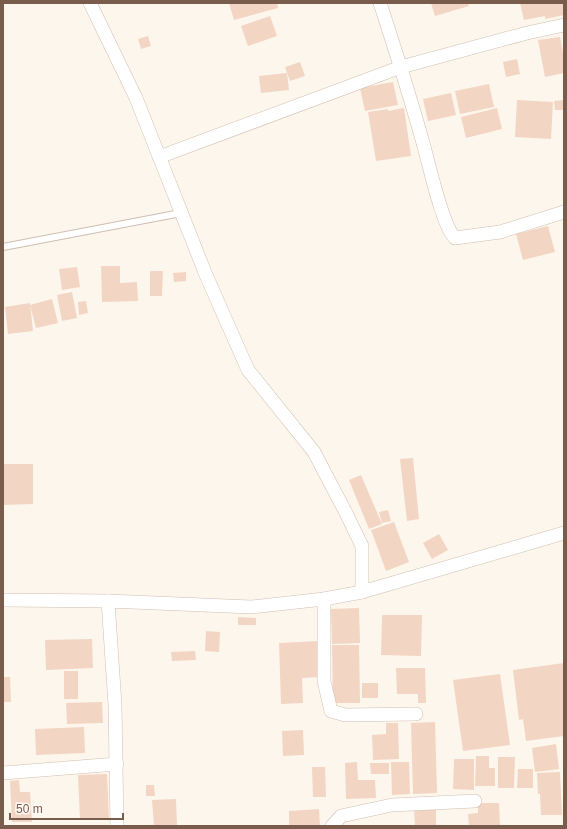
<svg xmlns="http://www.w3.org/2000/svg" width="567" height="829" font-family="Arial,sans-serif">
<rect width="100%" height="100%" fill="#fdf6ec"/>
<g fill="#f3d5c3">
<polygon points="229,3 277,3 278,8 234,20"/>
<polygon points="431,3 468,3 469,6 435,16"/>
<polygon points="520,3 563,3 564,15 545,19 545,16 524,20"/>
<polygon points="270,16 277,36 248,46 241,26"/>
<polygon points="148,36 151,46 141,49 138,39"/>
<polygon points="560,37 564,59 564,73 545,77 538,40"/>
<polygon points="517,59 520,74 506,77 503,62"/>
<polygon points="300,62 305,76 290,81 285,67"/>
<polygon points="287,73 289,90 261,93 259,76"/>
<polygon points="393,82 398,105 365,111 360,88"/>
<polygon points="489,84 494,107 460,114 455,91"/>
<polygon points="451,93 456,115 428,121 423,99"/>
<polygon points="517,100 553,102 551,139 515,137"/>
<polygon points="564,100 564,110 555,110 554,101"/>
<polygon points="404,108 411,156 376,161 368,112 388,109 388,111"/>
<polygon points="497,108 502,129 466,138 461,117"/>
<polygon points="548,226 555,252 523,260 516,234"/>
<polygon points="101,266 120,266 120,283 137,282 138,301 102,302"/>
<polygon points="77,267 80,287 62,290 59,269"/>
<polygon points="150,271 163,271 162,296 150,296"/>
<polygon points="186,272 186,281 174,282 173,273"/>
<polygon points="72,292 77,318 62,321 57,295"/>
<polygon points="52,299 58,323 36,328 30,305"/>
<polygon points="86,301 88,313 79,315 78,302"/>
<polygon points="30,303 33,331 8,334 5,307"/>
<polygon points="413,458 419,519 407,521 400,459"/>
<polygon points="3,464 33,464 33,504 3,505"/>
<polygon points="361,475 382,524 369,529 349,480"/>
<polygon points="388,510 391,521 382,523 379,512"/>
<polygon points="394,522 409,562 386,571 371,530"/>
<polygon points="439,534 448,550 432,559 423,543"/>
<polygon points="359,608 360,643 332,644 331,609"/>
<polygon points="382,615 422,615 421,656 381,655"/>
<polygon points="238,617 256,618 256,625 238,625"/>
<polygon points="206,631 220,632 219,652 205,651"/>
<polygon points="92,639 93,668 46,670 45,640"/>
<polygon points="319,641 321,677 302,678 303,703 281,704 279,643"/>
<polygon points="332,645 359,645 360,703 333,703"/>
<polygon points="195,651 196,660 172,661 171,652"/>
<polygon points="564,663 564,736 526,741 523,719 519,720 513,670"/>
<polygon points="396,668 425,668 426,703 418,703 418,694 397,694"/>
<rect x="64" y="671" width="14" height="28"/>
<polygon points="500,674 510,745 463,751 453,680"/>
<polygon points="3,677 10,677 11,702 3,702"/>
<rect x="362" y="683" width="16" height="15"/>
<polygon points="102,702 103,723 67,724 66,703"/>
<polygon points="435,722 437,793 413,794 411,723"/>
<polygon points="386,723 398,723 399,759 373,760 372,735 386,734"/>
<polygon points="84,727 85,753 36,755 35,729"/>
<polygon points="303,730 304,755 283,756 282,731"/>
<polygon points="556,744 559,769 535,772 532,748"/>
<polygon points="476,756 489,756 489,768 495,768 495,786 475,786"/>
<polygon points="498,757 515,757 514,788 498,788"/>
<polygon points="454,759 474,759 474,790 453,789"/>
<polygon points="357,762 358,780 375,780 376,798 346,799 345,763"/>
<polygon points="391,762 409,762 410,794 392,795"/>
<polygon points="370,763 389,763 389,774 371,774"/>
<polygon points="312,767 325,767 326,797 313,797"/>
<polygon points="518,769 533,769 533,788 517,788"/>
<polygon points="560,772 562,815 541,815 540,794 538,794 537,773"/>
<polygon points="107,774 109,819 80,820 78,775"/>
<polygon points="19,780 20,792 30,792 32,822 12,822 10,781"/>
<polygon points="146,785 154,785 155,796 146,796"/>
<polygon points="176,799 177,826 154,826 152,800"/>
<polygon points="478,803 499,803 500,826 469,826 468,814 478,813"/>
<polygon points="436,807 436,826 415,826 414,808"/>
<polygon points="319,809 320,826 289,826 289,811"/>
</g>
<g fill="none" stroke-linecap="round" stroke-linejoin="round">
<g stroke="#d1beb0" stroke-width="8">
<polyline id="service" points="3,247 181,213"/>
</g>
<g stroke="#d1beb0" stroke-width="14">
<g id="minor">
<polyline points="90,3 136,98 206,275 248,370 314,452 346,513 362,546 362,592 564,533"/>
<path d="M380 3C395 49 410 96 423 143 429 163 442 226 455 238L500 232 564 212"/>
<polyline points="159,157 401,67 527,33 564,25"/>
<polyline points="324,599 324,681 331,711 345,715 416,714"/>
<polyline points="3,600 108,601"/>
<polyline points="3,773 117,764"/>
<polyline points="117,826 115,705 108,601 251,607 324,599 362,592"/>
<polyline points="332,826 341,816 392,805 475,801"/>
</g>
</g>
<use href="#service" stroke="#fff" stroke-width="6"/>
<use href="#minor" stroke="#fff" stroke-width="13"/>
</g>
<rect width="567" height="829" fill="none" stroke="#7a5c4d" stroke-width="8"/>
<path d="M10 813v6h113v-6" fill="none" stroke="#7a5c4d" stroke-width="2"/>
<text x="16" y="813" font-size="12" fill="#7a5c4d" stroke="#fffaf3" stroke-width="3" paint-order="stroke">50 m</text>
</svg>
